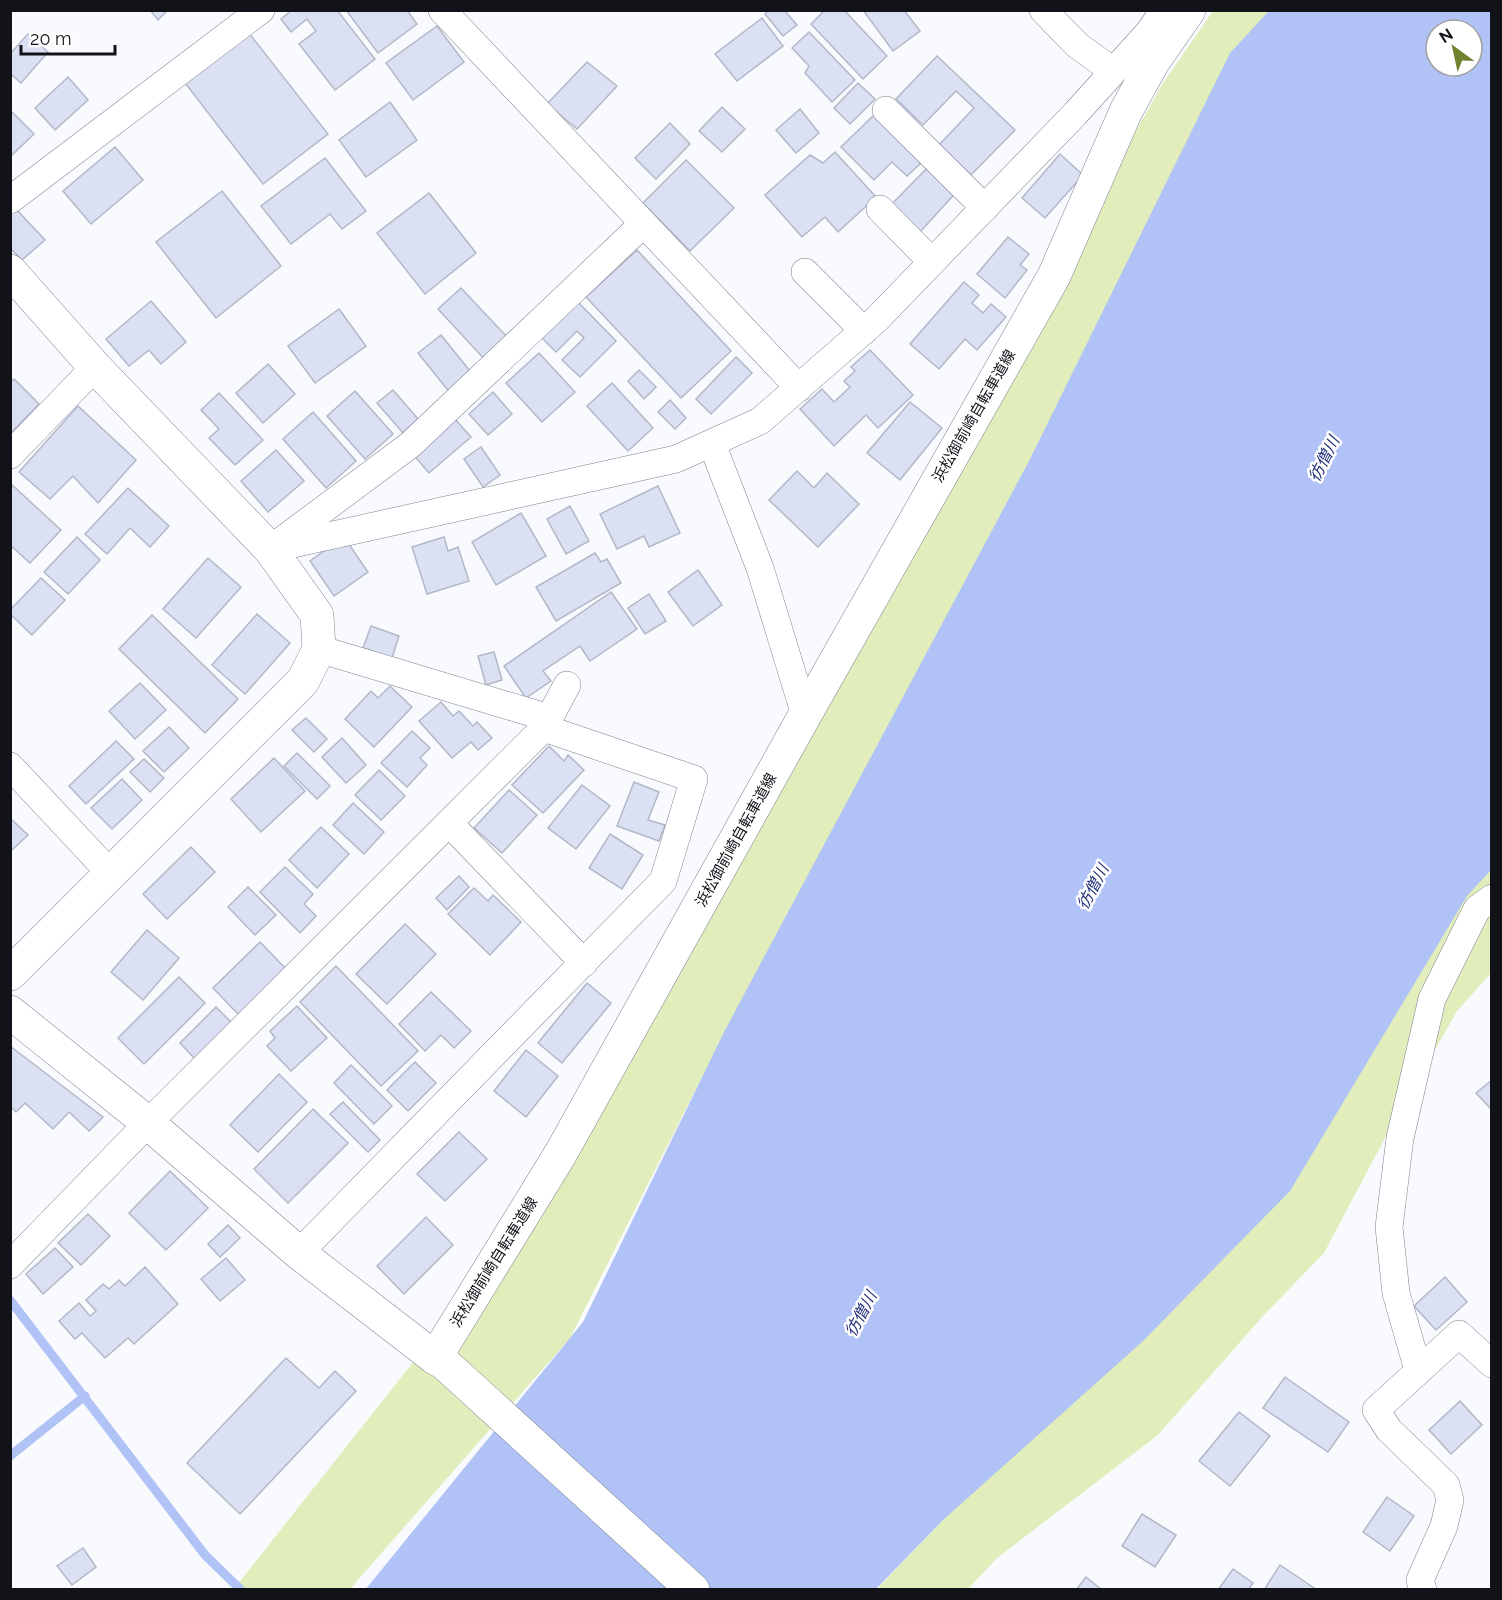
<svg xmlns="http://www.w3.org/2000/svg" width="1502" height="1600" font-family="Raleway,'Noto Sans JP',sans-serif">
<rect width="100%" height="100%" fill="#f8fafd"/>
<g fill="#e1eebc">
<polygon points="1213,11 1272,11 699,1083 570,1338 350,1589 233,1590 501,1251 1163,83"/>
<polygon points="1491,867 1491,973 1457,1011 1385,1138 1324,1253 1263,1316 1158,1435 997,1558 968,1589 876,1590 943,1520 1400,960"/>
</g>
<path fill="#b0c2f6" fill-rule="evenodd" d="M1269 11H1491V870L1467 896 1290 1191 1142 1342 943 1520 876 1589 365 1590 583 1322 724 1032 1029 461 1230 53ZM1436 30H1472V66H1436Z"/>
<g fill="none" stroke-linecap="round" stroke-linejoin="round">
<g stroke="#b0c2f6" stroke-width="9">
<polyline points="10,1300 205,1555 241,1590"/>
<polyline points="10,1456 85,1396"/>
</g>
</g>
<g fill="#dbe1f3" stroke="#b1b8c9" stroke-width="1.5">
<polygon points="150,10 168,10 158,20"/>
<polygon points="292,10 337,10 375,59 335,90 299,44 316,31 307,19 291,32 281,19"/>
<polygon points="346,10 407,10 417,24 378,53"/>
<polygon points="769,10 784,10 797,25 783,36 765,14"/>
<polygon points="825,10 844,10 887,56 863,79 811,24"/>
<polygon points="863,10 904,10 920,31 893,51"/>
<polygon points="762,18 783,46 737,81 715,54"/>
<polygon points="437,26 464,62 413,100 386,63"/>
<polygon points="809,32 855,80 832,102 805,73 809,66 792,48"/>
<polygon points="249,33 328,134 263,184 185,83"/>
<polygon points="28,34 48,52 21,83 10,73 10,54"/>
<polygon points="937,56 1015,130 971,175 939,145 974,108 956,91 923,125 896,99"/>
<polygon points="587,62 617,86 577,129 547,104"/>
<polygon points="68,77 88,100 55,130 35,108"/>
<polygon points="858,83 875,99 850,124 834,108"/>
<polygon points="390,102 417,140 366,177 339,140"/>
<polygon points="722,107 745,129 722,152 699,131"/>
<polygon points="800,109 819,133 796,153 776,130"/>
<polygon points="12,112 34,134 11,156 10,114"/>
<polygon points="874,115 921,163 907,176 892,162 874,180 841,147"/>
<polygon points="670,123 690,144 656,179 635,158"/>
<polygon points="115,147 143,180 91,224 63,191"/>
<polygon points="835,152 876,197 838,232 825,217 802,237 765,195 810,155 823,163"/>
<polygon points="1060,154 1083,175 1045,218 1022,198"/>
<polygon points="325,158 366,211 342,229 330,214 291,244 261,206"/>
<polygon points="686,160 734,208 690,251 643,203"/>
<polygon points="930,165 960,188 920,232 890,206"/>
<polygon points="222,191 281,266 216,318 156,242"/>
<polygon points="429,193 476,253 425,294 377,233"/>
<polygon points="16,209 45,240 22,260 10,248 10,214"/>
<polygon points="1008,237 1029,254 1020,265 1027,270 1005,298 977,274"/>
<polygon points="637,250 731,351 681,398 586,297"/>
<polygon points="964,282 979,295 972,303 983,313 991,304 1006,317 977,350 965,339 939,369 910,344"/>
<polygon points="461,288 510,340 487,362 438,309"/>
<polygon points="576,300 616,341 580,377 562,360 584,338 577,331 556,352 540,336"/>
<polygon points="151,301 186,342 161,364 149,350 129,366 106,339"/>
<polygon points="339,309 366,346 315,383 288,346"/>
<polygon points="441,335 474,376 451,394 418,353"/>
<polygon points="870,350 913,395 878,428 866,415 834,446 800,409 822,389 834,402 850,387 844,381 855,371 851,367"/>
<polygon points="539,353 575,392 542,422 506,383"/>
<polygon points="736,357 752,373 711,414 696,399"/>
<polygon points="268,364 295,394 263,423 236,393"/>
<polygon points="639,370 656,387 644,399 628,381"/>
<polygon points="14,379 39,404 10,434 10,383"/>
<polygon points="612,383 653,428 628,451 587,406"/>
<polygon points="393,390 418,419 403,433 377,403"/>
<polygon points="355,391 393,434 365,459 327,416"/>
<polygon points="493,392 512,414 488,435 469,414"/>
<polygon points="219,393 263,440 235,465 209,438 219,429 201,410"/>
<polygon points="670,400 686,418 675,429 658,412"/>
<polygon points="910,402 942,428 900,480 867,453"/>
<polygon points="78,406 136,460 98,503 73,476 50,499 19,472"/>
<polygon points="313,412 356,461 326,488 283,439"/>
<polygon points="452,416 471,437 429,473 411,452"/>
<polygon points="481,447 500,475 483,487 464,459"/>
<polygon points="276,450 304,481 268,512 241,481"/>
<polygon points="797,471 814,488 827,473 859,504 818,547 769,500"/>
<polygon points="10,483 61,530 30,563 10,545"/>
<polygon points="658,486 680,533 649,547 644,536 617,549 600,514"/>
<polygon points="128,488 169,526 150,547 130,528 107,554 85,534"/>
<polygon points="570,506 589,541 566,554 547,519"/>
<polygon points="521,513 546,556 496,585 472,542"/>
<polygon points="77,537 100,560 68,594 44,572"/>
<polygon points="344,537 368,572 334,596 310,561"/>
<polygon points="444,537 448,551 458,547 469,581 427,594 412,547"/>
<polygon points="595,553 601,562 607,559 621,583 556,621 536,587"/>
<polygon points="208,558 241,587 196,638 163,609"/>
<polygon points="698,570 722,605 693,626 668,592"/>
<polygon points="41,578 65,600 32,635 10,614 10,610"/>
<polygon points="611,592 637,629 590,661 580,646 543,671 551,681 526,698 504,666"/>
<polygon points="649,594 666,621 645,634 628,608"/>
<polygon points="257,614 290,643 245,694 212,665"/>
<polygon points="152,615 238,699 205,733 119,649"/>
<polygon points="371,626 399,636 392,658 363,648"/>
<polygon points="494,652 502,680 486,685 478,656"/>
<polygon points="140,683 166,710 135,739 109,711"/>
<polygon points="390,686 412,707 374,747 345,719 371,691 378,698"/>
<polygon points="441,702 453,716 459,711 473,726 477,722 492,738 478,750 471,742 452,758 419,721"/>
<polygon points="306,718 327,739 314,752 292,730"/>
<polygon points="169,727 189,748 164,772 143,751"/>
<polygon points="412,731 430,748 420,758 427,765 407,787 381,763"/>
<polygon points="342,738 366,765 346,783 322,757"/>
<polygon points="116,741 134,759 86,804 69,786"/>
<polygon points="549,746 564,761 568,755 584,770 543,813 512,785"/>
<polygon points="297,753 330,786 317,799 284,766"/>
<polygon points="274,758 305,791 261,832 231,799"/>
<polygon points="144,759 164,778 150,792 130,772"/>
<polygon points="379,770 405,796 381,820 355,795"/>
<polygon points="122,779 142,800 112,829 91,808"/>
<polygon points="634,782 659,792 648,820 665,825 659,841 617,826"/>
<polygon points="582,785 610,806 576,849 548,828"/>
<polygon points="509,790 537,815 502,853 474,828"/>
<polygon points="353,803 384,832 364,854 333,825"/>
<polygon points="10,818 28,835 10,852"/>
<polygon points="321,827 349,854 317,888 289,860"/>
<polygon points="610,834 643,855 622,889 589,868"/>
<polygon points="191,847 215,872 167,919 143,894"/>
<polygon points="285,867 313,894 304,904 316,916 300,933 260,892"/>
<polygon points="459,876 469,887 447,910 436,898"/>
<polygon points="248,887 276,915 255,935 228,907"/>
<polygon points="474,888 488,901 493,895 521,922 490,955 448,914"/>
<polygon points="405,924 436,954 387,1004 356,974"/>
<polygon points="147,930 179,958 143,1000 111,972"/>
<polygon points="260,942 286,969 239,1015 213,988"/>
<polygon points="336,966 418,1051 381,1086 300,1002"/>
<polygon points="179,977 205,1003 144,1064 118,1038"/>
<polygon points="587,983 611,1003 562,1063 538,1043"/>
<polygon points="431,992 471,1031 454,1048 441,1035 425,1051 399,1024"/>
<polygon points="297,1006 327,1038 291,1071 267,1046 275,1038 270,1031"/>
<polygon points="216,1007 233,1024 196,1060 180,1043"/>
<polygon points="10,1046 103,1117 89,1131 69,1112 53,1129 25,1103 16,1112 10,1106"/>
<polygon points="526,1050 558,1076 526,1117 494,1091"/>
<polygon points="415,1062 436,1083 408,1111 387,1090"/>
<polygon points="351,1065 392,1106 374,1124 334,1083"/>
<polygon points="279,1074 307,1102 258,1152 230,1125"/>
<polygon points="1492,1080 1492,1110 1476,1093"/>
<polygon points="343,1102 380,1140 368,1152 330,1114"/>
<polygon points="313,1109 348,1143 288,1203 254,1169"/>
<polygon points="459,1132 487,1159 445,1201 417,1174"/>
<polygon points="170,1171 208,1208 166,1250 129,1213"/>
<polygon points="88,1214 110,1236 81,1265 58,1243"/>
<polygon points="426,1217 453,1245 404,1294 377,1266"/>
<polygon points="228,1225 240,1238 220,1257 208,1244"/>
<polygon points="55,1248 73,1267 43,1294 26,1274"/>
<polygon points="226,1258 245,1280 220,1301 201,1279"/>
<polygon points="145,1267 178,1304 134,1344 128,1338 105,1358 82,1333 75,1339 59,1321 79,1303 90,1316 96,1311 86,1300 103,1284 109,1289 119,1280 125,1286"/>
<polygon points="1445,1277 1467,1302 1436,1330 1414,1306"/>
<polygon points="286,1358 319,1388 335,1371 356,1391 240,1514 187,1463"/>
<polygon points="1285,1377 1349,1422 1328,1452 1263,1408"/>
<polygon points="1460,1401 1482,1425 1451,1454 1429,1430"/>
<polygon points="1239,1412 1270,1436 1230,1486 1199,1461"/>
<polygon points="1387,1497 1414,1516 1390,1551 1363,1532"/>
<polygon points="1142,1514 1176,1535 1155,1567 1122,1546"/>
<polygon points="83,1548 96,1567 72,1585 57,1566"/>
<polygon points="1280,1565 1317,1590 1264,1590"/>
<polygon points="1233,1569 1253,1583 1248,1590 1218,1590"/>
<polygon points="1086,1577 1102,1590 1076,1590"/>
</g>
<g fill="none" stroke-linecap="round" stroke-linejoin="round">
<g stroke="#7c8292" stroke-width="28">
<g id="minor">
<polyline points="442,10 799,388"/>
<polyline points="1043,10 1077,45 1113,71"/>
<polyline points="886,110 985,208"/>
<polyline points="10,200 261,10"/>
<polyline points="880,209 932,262"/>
<polyline points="805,272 864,331"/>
<polyline points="712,444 760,568 805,715"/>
<polyline points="10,455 95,367"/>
<polyline points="277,544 410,445 643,224"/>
<polyline points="270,549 676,459 760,421 876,320 1075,114 1149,32 1164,10"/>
<polyline points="319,649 549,718"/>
<polyline points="10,766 112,875"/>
<polyline points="449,823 584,963"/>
<polyline points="299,1253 663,881 694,779 544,728"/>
<polyline points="10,1265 148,1123 544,728 567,685"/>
<polyline points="1418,1370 1396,1293 1389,1227 1400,1138 1432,999 1477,909 1492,898"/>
<polyline points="1423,1590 1420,1580 1444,1526 1450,1500 1446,1485 1389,1430 1376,1410 1459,1334 1492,1364"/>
</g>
</g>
<g stroke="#7c8292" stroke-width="34">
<g id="tertiary">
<polyline points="10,271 95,367 270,549 317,615 319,649 303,681 10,974"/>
<polyline points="10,1012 148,1123 299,1253 435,1358"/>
</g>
</g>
<g stroke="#7c8292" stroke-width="34">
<polyline id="secondary" points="693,1590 444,1363 435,1358 561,1153 805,715 1054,276 1126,111 1153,62 1189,10"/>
</g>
<use href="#minor" stroke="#fff" stroke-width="27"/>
<use href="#tertiary" stroke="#fff" stroke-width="33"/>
<use href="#secondary" stroke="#fff" stroke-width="33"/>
</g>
<g text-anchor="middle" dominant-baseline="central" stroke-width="5" stroke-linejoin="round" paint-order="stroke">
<g font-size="15" fill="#111319" stroke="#fff">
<text transform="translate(974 416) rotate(-60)">浜松御前崎自転車道線</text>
<text transform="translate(736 840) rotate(-61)">浜松御前崎自転車道線</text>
<text transform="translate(494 1262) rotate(-58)">浜松御前崎自転車道線</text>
</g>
<g font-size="16" font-style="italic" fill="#22317a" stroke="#fff">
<text transform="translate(1324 459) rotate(-63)">彷僧川</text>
<text transform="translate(1093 887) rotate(-62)">彷僧川</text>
<text transform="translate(861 1314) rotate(-62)">彷僧川</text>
</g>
</g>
<rect width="1502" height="1600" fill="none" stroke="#111319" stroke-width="24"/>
<g transform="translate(1454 48) rotate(327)"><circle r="28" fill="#ffffff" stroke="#a0a1a3" stroke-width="1.5"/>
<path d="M0-4.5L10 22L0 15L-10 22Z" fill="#708130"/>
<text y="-9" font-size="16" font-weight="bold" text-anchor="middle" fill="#111319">N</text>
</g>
<path d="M21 45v9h94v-9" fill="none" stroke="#111319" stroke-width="3"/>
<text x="30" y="45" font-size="18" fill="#111319" stroke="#ffffff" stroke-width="4.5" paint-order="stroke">20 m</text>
</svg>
